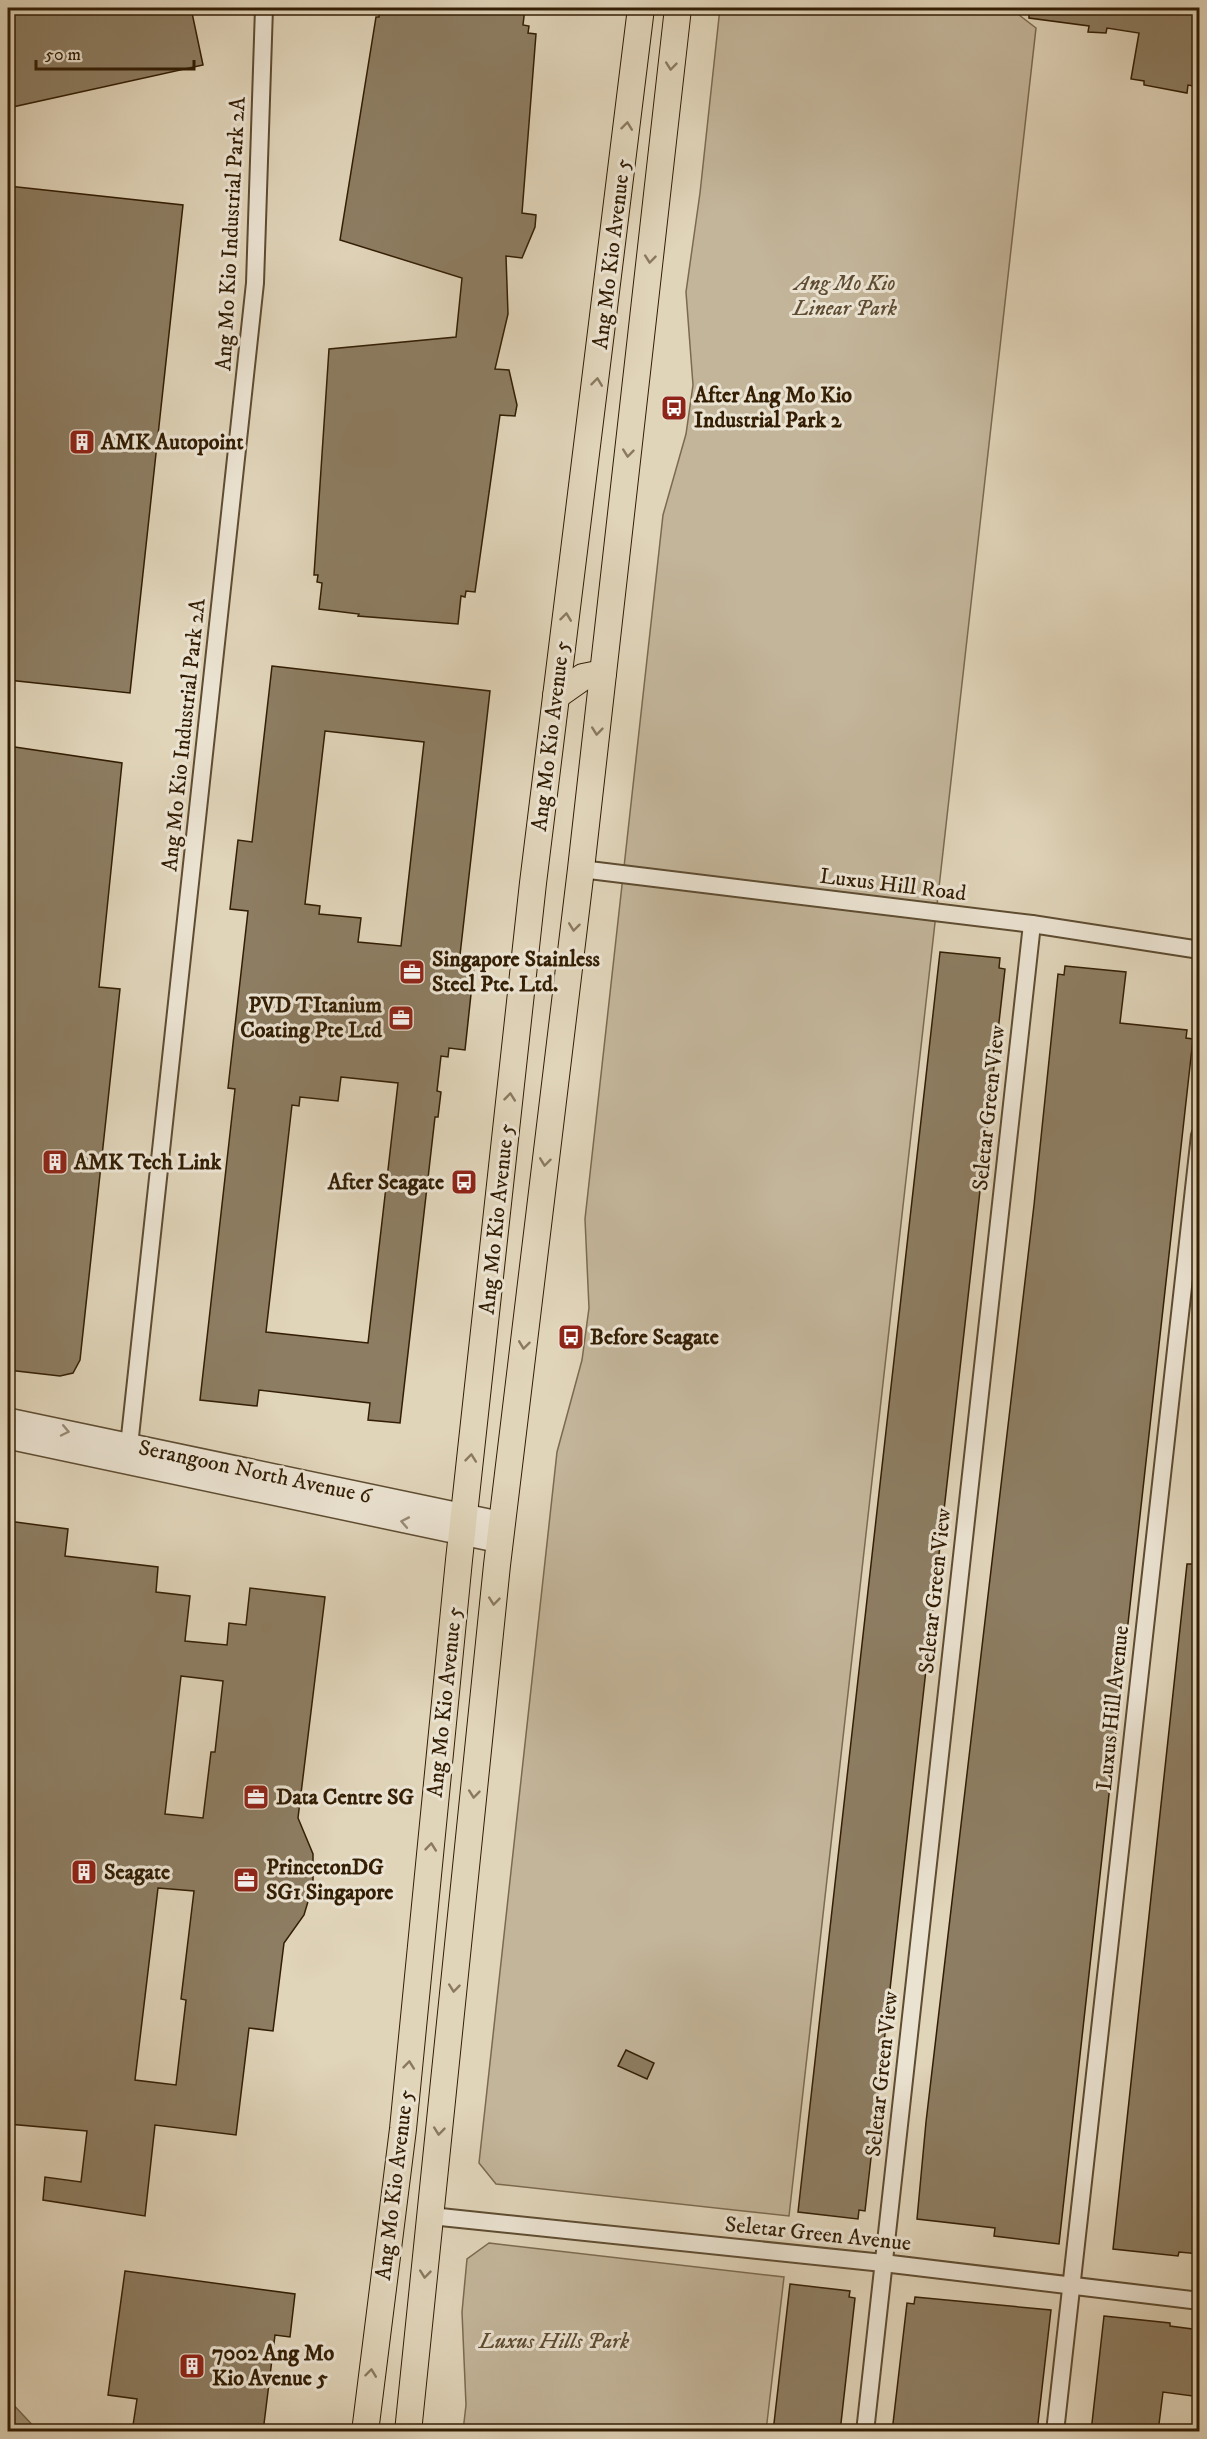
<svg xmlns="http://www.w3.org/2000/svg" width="1207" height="2439" font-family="'IM FELL DW Pica',serif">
<rect width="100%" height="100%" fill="#e0d4b9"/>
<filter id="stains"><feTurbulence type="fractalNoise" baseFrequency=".00333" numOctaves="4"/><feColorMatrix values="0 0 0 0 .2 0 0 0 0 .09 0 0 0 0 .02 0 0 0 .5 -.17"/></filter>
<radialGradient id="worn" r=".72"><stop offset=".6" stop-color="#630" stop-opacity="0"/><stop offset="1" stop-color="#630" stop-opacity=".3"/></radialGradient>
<g fill="#c3b59a" stroke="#7b6a4f" stroke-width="1.5">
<polygon points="720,8 1010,8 1036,28 789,2216 496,2184 479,2163 557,1452 582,1360 589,1308 585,1219 663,515 686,434 693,385 686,292 700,193"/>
<polygon points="489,2243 784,2277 766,2431 463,2431 466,2405 462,2312 467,2259"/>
</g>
<polygon fill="#a5967b" stroke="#77664b" stroke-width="1.5" points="8,2399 38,2431 8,2431"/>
<g fill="#8d7d62" stroke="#331e04" stroke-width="1.5" fill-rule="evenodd">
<polygon points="8,8 191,8 203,65 8,108"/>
<polygon points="385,8 525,8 523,25 529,26 528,33 536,34 522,213 536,215 535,227 522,258 506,256 508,314 495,369 509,370 517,405 515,416 500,415 475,592 466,591 465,597 461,596 458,624 358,616 359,614 319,609 322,583 317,582 318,575 314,575 329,349 456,337 462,278 340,240 376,17 379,17 380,9"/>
<polygon points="1029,8 1200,8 1200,87 1188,85 1187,93 1144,85 1144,81 1131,79 1139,33 1107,28 1106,33 1088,32 1089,26 1029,18"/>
<polygon points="8,186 183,205 130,693 8,680"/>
<path d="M272 666 490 691 460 955 475 957 465 1050 449 1048 448 1057 441 1056 437 1091 441 1092 438 1117H435L400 1423 368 1420 370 1403 259 1390 257 1406 200 1400 235 1089 228 1088 248 911 230 909 238 840 252 842ZM325 731 424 742 401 946 358 942 361 918 319 914 320 906 305 904ZM341 1077 398 1083 368 1343 266 1332 292 1105 299 1106 300 1097 338 1101Z"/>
<polygon points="8,746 122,763 99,987 120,989 80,1360 73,1373 60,1376 8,1370"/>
<polygon points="940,952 1000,958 999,968 1005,969 865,2211 859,2210 858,2219 798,2212"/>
<polygon points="1065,966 1126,972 1120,1023 1187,1030 1186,1038 1193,1039 1059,2244 994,2236 995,2228 917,2219 926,2122 1034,1205 1058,974 1064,975"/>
<path d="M8 1521 68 1529 65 1556 158 1567 156 1592 190 1596 185 1641 227 1645 229 1623 246 1625 250 1588 325 1597 298 1818 313 1854V1885L304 1915 284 1943 273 2031 249 2028 236 2135 155 2125 145 2216 43 2200 45 2177 81 2182 87 2131 8 2124ZM181 1676 223 1681 215 1752H211L203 1818 165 1814ZM158 1888 194 1891 181 1999 186 2000 176 2085 135 2080Z"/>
<polygon points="1187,1564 1200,1564 1200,2254 1179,2252 1178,2256 1113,2249"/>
<polygon points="626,2050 654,2063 647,2079 618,2066"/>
<polygon points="125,2271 295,2294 290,2337 275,2335 263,2432 132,2432 137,2399 108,2395"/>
<polygon points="790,2284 850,2291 849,2297 855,2298 840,2432 773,2432"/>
<polygon points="915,2297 1051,2310 1037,2432 892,2432 907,2303 914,2304"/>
<polygon points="1104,2316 1170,2323 1170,2326 1200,2330 1200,2397 1163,2392 1158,2432 1091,2432"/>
</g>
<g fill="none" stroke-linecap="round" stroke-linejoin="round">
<g stroke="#5e4c31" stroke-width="20">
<g id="minor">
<polyline points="581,869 1032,924 1200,950"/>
<polyline points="128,1455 255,283 264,8"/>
<polyline points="431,2216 883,2263 1200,2301"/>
<polyline points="865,2432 1032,924"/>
<polyline points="1055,2432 1200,1135"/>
</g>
</g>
<g stroke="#5e4c31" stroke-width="24">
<g id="tertiary">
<polyline points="8,1419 503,1523"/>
<polyline points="8,1438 500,1542"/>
</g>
</g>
<g stroke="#331e04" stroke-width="28">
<g id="primary">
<polyline points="556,696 583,677 603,673"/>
<polyline points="365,2432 403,2129 459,1560 533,883 641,8"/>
<polyline points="408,2432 497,1565 581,869 678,8"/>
</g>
</g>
<use href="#minor" stroke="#ebe3d2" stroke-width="16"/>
<use href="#tertiary" stroke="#ebe3d2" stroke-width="21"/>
<use href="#primary" stroke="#e0d4b9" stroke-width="26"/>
</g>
<defs><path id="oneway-chevron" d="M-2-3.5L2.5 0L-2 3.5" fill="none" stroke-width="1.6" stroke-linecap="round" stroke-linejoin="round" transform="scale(1.5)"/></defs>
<g stroke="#8a795e">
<use href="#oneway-chevron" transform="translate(671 66) rotate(96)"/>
<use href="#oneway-chevron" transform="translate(627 126) rotate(-83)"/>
<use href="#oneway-chevron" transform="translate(650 259) rotate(96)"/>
<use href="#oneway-chevron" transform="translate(597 382) rotate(-83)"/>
<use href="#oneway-chevron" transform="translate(628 453) rotate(96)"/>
<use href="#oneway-chevron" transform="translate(566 617) rotate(-83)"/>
<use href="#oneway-chevron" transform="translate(597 731) rotate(96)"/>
<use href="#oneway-chevron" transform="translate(574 927) rotate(97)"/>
<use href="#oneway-chevron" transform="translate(510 1097) rotate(-84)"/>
<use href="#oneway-chevron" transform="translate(545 1162) rotate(97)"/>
<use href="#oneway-chevron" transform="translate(524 1345) rotate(97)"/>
<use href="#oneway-chevron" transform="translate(471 1458) rotate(-84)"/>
<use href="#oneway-chevron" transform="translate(494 1601) rotate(96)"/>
<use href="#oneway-chevron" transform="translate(474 1794) rotate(96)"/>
<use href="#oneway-chevron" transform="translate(431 1847) rotate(-84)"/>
<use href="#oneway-chevron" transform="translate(454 1988) rotate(96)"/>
<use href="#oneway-chevron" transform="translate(409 2065) rotate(-84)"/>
<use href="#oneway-chevron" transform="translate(439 2131) rotate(96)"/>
<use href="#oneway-chevron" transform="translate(425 2274) rotate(96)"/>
<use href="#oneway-chevron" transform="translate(371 2373) rotate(-83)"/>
</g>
<g stroke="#988a75">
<use href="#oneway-chevron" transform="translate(65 1431) rotate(12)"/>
<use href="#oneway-chevron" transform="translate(405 1522) rotate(-169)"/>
</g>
<defs>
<g id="bus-square" transform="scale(1.35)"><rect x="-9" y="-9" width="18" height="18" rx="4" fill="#8f2418" stroke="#ebe3d2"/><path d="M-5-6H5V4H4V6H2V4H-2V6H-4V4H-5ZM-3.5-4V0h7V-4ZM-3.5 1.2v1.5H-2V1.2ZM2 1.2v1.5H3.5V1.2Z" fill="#fff"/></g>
<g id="building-square" transform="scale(1.35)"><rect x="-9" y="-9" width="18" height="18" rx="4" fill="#8f2418" stroke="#ebe3d2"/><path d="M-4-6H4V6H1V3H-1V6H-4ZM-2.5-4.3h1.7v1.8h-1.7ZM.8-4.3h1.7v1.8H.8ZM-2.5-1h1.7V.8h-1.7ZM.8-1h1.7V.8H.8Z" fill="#fff"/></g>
<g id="office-square" transform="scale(1.35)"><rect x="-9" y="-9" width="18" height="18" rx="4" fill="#8f2418" stroke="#ebe3d2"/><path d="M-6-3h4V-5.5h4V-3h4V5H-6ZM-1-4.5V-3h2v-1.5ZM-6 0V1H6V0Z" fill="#fff"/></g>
</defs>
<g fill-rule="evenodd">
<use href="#bus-square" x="674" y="408"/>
<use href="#building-square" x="82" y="442"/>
<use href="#office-square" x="412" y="972"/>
<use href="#office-square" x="401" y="1018"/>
<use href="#building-square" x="55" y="1162"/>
<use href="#bus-square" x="464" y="1182"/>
<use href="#bus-square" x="571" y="1337"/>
<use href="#office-square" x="256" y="1797"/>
<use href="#building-square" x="84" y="1872"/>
<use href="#office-square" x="246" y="1880"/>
<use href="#building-square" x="192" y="2366"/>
</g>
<g text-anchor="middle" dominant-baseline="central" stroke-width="6" stroke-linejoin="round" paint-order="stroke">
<g font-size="22" fill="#331e04" stroke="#ebe3d2">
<text transform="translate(231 234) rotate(-87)">Ang Mo Kio Industrial Park 2A</text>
<text transform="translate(612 254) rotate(-83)">Ang Mo Kio Avenue 5</text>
<text transform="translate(184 735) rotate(-84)">Ang Mo Kio Industrial Park 2A</text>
<text transform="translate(551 736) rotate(-83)">Ang Mo Kio Avenue 5</text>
<text transform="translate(893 885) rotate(7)">Luxus Hill Road</text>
<text transform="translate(989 1108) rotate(-84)">Seletar Green View</text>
<text transform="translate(497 1219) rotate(-84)">Ang Mo Kio Avenue 5</text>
<text transform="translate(255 1472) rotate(12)">Serangoon North Avenue 6</text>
<text transform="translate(935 1591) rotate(-84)">Seletar Green View</text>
<text transform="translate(445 1702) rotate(-84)">Ang Mo Kio Avenue 5</text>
<text transform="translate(1113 1708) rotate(-84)">Luxus Hill Avenue</text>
<text transform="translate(882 2074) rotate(-84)">Seletar Green View</text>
<text transform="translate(395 2185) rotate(-83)">Ang Mo Kio Avenue 5</text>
<text transform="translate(818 2234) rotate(6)">Seletar Green Avenue</text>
</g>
<g font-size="22" font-style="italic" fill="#5e4b31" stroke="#ebe3d2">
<text x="845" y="283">Ang Mo Kio<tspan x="845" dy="25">Linear Park</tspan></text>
<text x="554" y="2341">Luxus Hills Park</text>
</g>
<g font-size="22" font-weight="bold" fill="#331e04" stroke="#ebe3d2" text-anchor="start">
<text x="694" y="395">After Ang Mo Kio<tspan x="694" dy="25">Industrial Park 2</tspan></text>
<text x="101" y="442">AMK Autopoint</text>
<text x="432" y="959">Singapore Stainless<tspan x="432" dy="25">Steel Pte. Ltd.</tspan></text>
<text x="382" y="1005" text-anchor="end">PVD TItanium<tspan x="382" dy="25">Coating Pte Ltd</tspan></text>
<text x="74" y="1162">AMK Tech Link</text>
<text x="444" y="1182" text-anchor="end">After Seagate</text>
<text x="590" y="1337">Before Seagate</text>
<text x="276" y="1797">Data Centre SG</text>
<text x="266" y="1867">PrincetonDG<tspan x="266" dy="25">SG1 Singapore</tspan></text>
<text x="104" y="1872">Seagate</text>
<text x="212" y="2353">7002 Ang Mo<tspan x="212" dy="25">Kio Avenue 5</tspan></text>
</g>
</g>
<rect width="1207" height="2439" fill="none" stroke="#e0d4b9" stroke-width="30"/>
<rect x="9" y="9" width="1189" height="2421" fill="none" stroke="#331e04" stroke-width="3"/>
<rect x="15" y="15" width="1177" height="2409" fill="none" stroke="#331e04" stroke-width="1.5"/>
<path d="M36 60v9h158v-9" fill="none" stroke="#331e04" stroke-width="3"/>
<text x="45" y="60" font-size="18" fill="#331e04" stroke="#ebe3d2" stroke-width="4.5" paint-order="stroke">50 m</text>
<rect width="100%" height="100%" filter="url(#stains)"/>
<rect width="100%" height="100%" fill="url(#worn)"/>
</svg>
